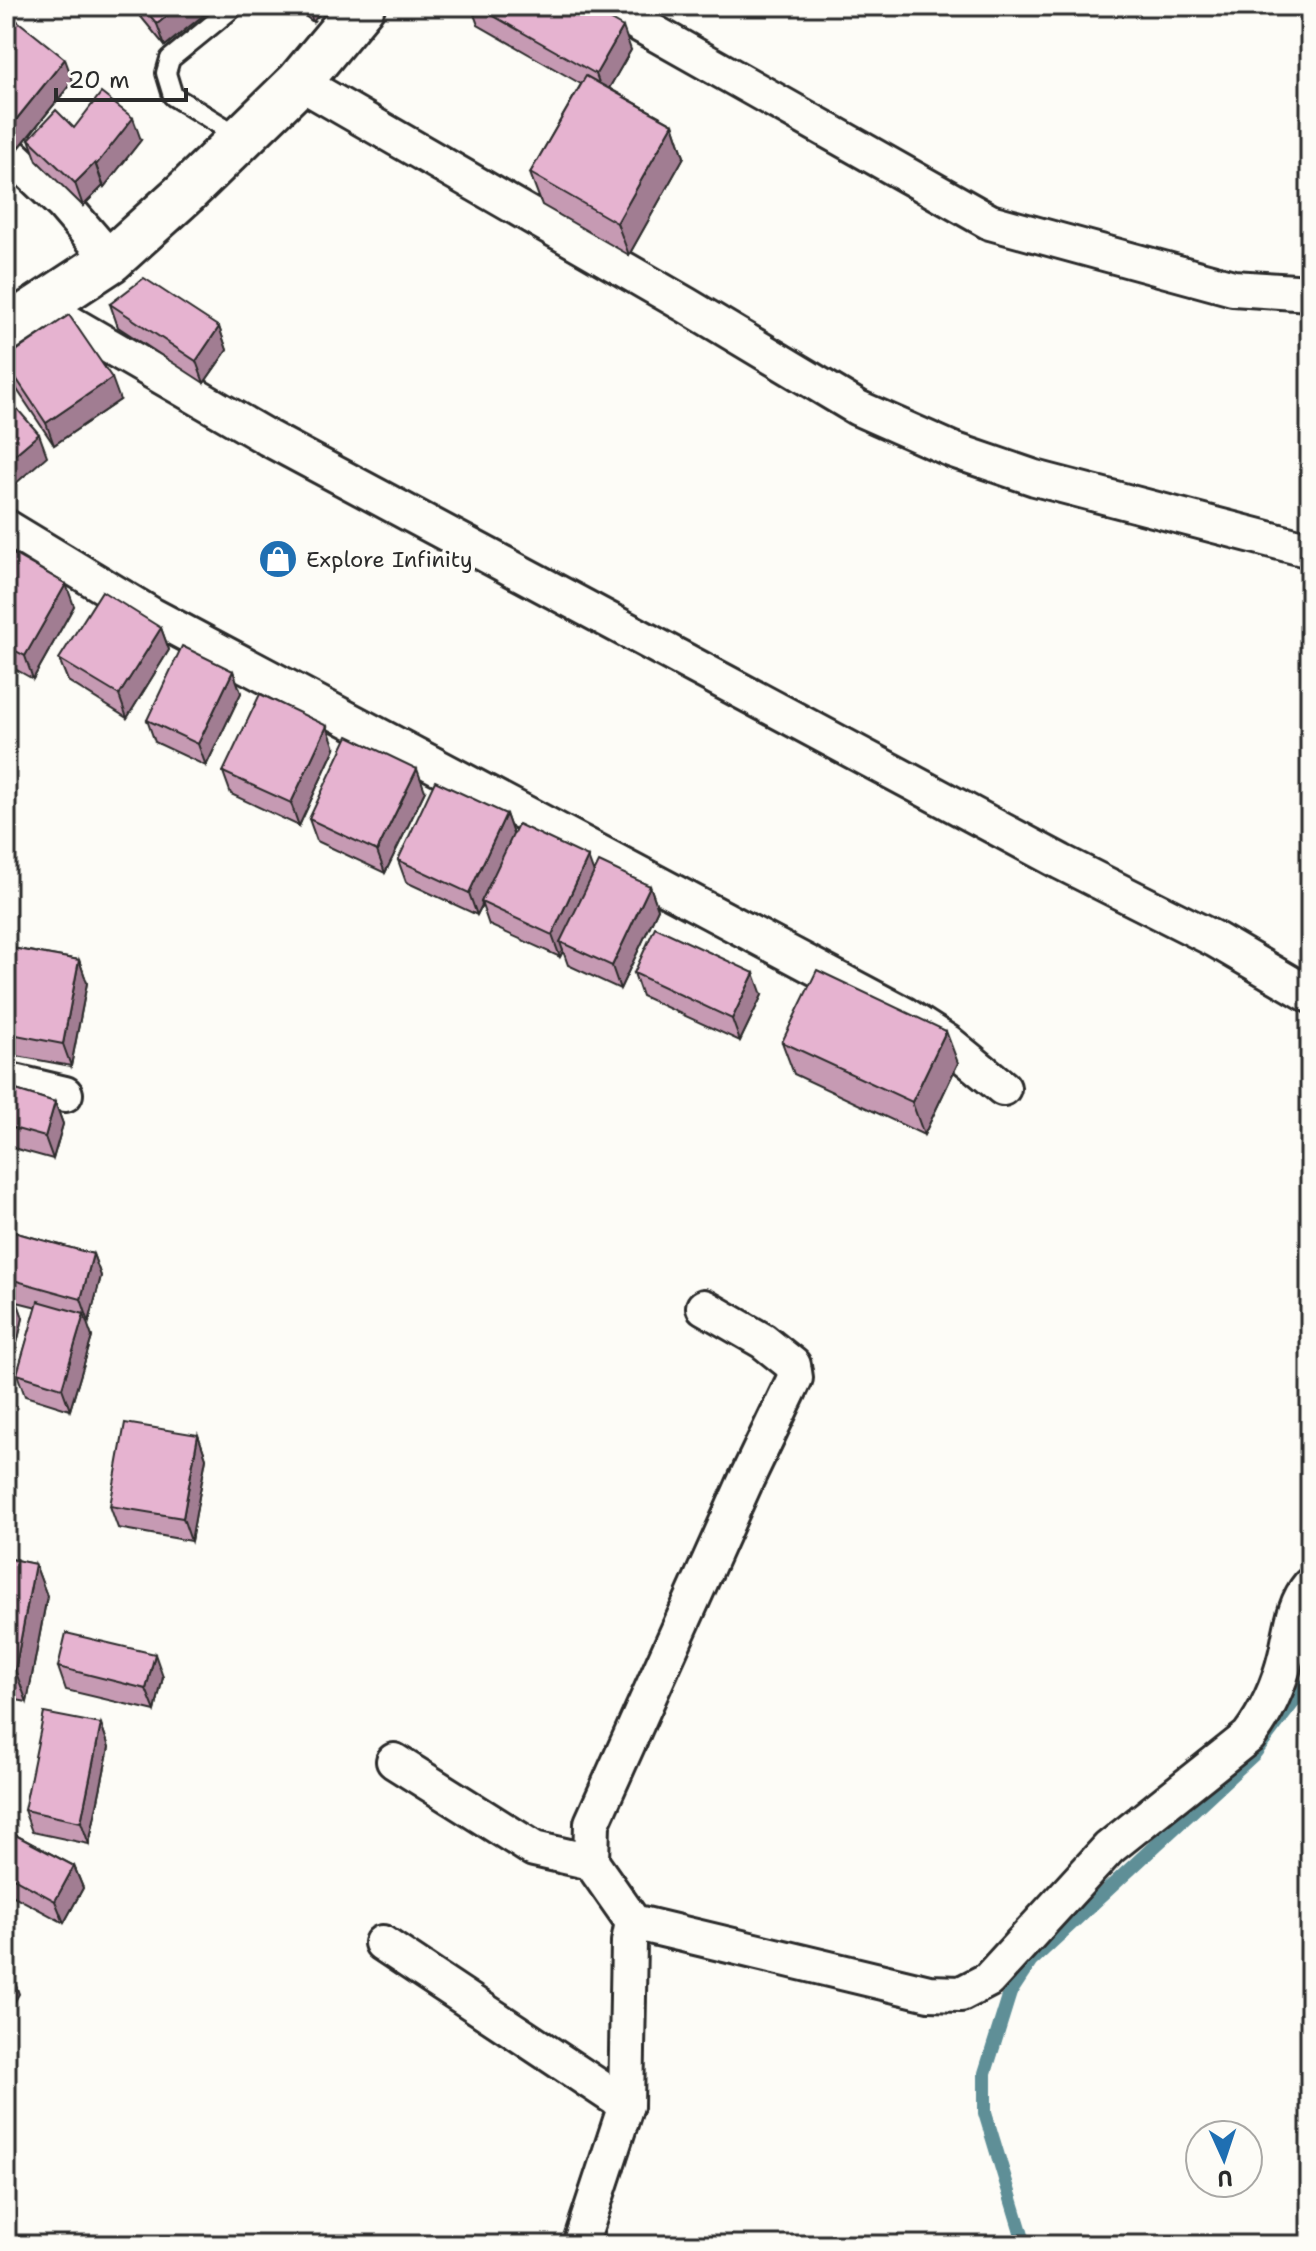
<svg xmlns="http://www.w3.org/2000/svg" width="1316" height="2251" font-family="'Shantell Sans',sans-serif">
<rect width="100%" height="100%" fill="#fdfcf7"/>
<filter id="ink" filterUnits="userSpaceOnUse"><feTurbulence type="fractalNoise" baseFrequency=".0125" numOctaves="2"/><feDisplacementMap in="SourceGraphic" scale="16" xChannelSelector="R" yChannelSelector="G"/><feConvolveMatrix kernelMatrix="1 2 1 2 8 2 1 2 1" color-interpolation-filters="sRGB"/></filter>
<g filter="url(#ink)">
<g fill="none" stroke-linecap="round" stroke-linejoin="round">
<polyline stroke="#5f8f97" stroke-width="14" points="1025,2245 985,2113 985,2073 1010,1993 1031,1961 1254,1754 1310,1680"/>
<g stroke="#2b2b2b" stroke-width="24">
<polyline id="service" points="235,6 170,59 166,73 173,96 240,137"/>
</g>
<g stroke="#2b2b2b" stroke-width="40">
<g id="minor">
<polyline points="607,6 990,222 1233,288 1310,293"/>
<polyline points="299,82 686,305 858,408 953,450 1035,478 1310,550"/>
<polyline points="6,150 63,204 111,260"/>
<polyline points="42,307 268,438 1061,862 1216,940 1310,995"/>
<polyline points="6,527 153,616 905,1015 947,1042 1003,1088"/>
<polyline points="6,1080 65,1094"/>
<path d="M704 1307 763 1341 793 1365 795 1378 746 1480 592 1823 591 1862 633 1922 929 1993 961 1994 988 1980 1109 1848 1249 1736C1267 1712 1279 1685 1286 1656 1292 1632 1293 1605 1310 1585"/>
<polyline points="394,1761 534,1849 591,1862"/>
<polyline points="382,1943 626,2105"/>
<polyline points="580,2245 626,2105 629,1942 633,1922"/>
</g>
</g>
<g stroke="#2b2b2b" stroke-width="50">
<polyline id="tertiary" points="6,329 111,260 185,193 299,82 362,6"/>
</g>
<use href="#service" stroke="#fdfcf7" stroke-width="18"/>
<use href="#minor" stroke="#fdfcf7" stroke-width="34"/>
<use href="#tertiary" stroke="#fdfcf7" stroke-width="44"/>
</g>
<g fill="#c69ab3" stroke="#2b2b2b" stroke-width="2">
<polygon points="132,6 215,6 165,46"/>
<polygon points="292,6 325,6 313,22"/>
<polygon points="471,6 586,6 631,50 609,88 673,124 684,157 629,255 542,205 530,173 581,84 478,25"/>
<polygon points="6,30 73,81 19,148 6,137"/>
<polygon points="74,128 141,140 104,187 103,186 83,206 37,161 29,139"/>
<polygon points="110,304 219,327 227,350 204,383 118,327"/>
<polygon points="6,358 120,400 54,445 12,382 6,367"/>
<polygon points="6,550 74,606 33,679 6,664"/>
<polygon points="161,628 169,650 127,718 68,681 59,659"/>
<polygon points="233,671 241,693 206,766 155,742 147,720"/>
<polygon points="335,748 299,826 231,794 223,772"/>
<polygon points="425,791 385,873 317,841 309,819"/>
<polygon points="506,814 513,834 594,872 650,886 658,909 620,989 568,965 563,951 560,957 489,925 482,905 477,915 406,882 398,860"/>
<polygon points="6,947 79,960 87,983 71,1066 6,1054"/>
<polygon points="634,973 762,995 740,1041 642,996"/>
<polygon points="782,1042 958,1063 924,1135 794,1074"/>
<polygon points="6,1087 55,1102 63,1124 53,1159 6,1146"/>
<polygon points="6,1230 93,1254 101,1276 89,1322 86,1321 92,1337 70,1410 25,1396 17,1374 37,1307 17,1302 23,1318 6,1386"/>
<polygon points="198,1435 206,1458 191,1541 118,1528 110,1506"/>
<polygon points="6,1558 35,1564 47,1596 27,1702 6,1698"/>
<polygon points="58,1667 163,1677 155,1711 66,1690"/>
<polygon points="101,1724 109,1747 89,1844 32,1832 24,1810"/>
<polygon points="6,1830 74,1866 83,1888 64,1923 6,1892"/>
</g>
<g fill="#a17d92" stroke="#2b2b2b" stroke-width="2">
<polygon points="179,6 215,6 165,46 157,24"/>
<polygon points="307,6 325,6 313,22"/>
<polygon points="623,27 631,50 604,97 596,74"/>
<polygon points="65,59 73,81 19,148 11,126"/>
<polygon points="133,118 141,140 104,187 96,165"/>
<polygon points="673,124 684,157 629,255 617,223"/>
<polygon points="95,163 103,186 83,206 75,183"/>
<polygon points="219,327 227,350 204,383 196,361"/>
<polygon points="112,378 120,400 54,445 46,423"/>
<polygon points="39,434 47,456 6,492 6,462"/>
<polygon points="66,584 74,606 33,679 25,656"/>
<polygon points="161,628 169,650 127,718 119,695"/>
<polygon points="233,671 241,693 206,766 198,744"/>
<polygon points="327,726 335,748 299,826 291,803"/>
<polygon points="417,769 425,791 385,873 377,851"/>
<polygon points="506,814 514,837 481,902 482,905 477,915 469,893"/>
<polygon points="588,857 596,879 560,942 563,951 560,957 552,935"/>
<polygon points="650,886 658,909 620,989 612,966"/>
<polygon points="79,960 87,983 71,1066 63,1044"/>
<polygon points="754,973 762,995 740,1041 732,1019"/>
<polygon points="946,1031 958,1063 924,1135 912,1102"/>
<polygon points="55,1102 63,1124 53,1159 45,1137"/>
<polygon points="93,1254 101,1276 89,1322 81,1299"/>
<polygon points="15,1295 23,1318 7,1386 6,1333"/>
<polygon points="84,1314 92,1337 70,1410 62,1388"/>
<polygon points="198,1435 206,1458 191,1541 183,1518"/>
<polygon points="35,1564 47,1596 27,1702 15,1670"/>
<polygon points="155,1654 163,1677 155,1711 146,1689"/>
<polygon points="101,1724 109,1747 89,1844 81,1822"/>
<polygon points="74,1866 83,1888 64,1923 55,1901"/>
<polygon points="11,1971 19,1994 6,2017 6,1980"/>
</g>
<g fill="#e6b3d0" stroke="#2b2b2b" stroke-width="2">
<polygon points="142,6 179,6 157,24"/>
<polygon points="476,6 586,6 623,27 596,74"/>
<polygon points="15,19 65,59 11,126 6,122 6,30"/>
<polygon points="586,76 673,124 617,223 530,173"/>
<polygon points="101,93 133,118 96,165 95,163 75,183 29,139 56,110 74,128"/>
<polygon points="144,278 219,327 196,361 110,304"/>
<polygon points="69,315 112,378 46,423 6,363 6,358"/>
<polygon points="6,396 39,434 6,462"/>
<polygon points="6,550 66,584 25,656 6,646"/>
<polygon points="102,591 161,628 119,695 59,659"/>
<polygon points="182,646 233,671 198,744 147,720"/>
<polygon points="260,694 327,726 291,803 223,772"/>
<polygon points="348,736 417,769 377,851 309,819"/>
<polygon points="435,781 506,814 469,893 398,860"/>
<polygon points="518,824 588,857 552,935 481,902"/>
<polygon points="599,862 650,886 612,966 560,942"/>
<polygon points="655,927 754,973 732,1019 634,973"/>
<polygon points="6,947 79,960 63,1044 6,1033"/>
<polygon points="817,970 946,1031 912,1102 782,1042"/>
<polygon points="6,1087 55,1102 45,1137 6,1126"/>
<polygon points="6,1230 93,1254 81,1299 6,1278"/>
<polygon points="6,1293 15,1295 6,1333"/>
<polygon points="38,1301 84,1314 62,1388 17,1374"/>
<polygon points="125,1423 198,1435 183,1518 110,1506"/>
<polygon points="6,1558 35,1564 15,1670 6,1668"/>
<polygon points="66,1633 155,1654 146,1689 58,1667"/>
<polygon points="44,1713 101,1724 81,1822 24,1810"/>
<polygon points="6,1830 74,1866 55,1901 6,1874"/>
<polygon points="6,1968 11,1971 6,1980"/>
</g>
</g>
<defs>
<g id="shop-disc" transform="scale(2)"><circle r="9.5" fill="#1f6fb2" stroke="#fdfcf7"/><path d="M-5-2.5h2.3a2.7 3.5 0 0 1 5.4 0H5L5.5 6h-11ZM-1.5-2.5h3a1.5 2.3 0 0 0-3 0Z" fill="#fff"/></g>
</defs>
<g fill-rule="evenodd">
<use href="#shop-disc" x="278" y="559"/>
</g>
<g text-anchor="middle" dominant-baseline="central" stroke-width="8" stroke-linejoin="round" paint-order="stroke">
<g font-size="22" fill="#2b2b2b" stroke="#fdfcf7" text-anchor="start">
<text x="306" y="559">Explore Infinity</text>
</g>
</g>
<rect width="1316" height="2251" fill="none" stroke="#fdfcf7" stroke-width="32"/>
<rect x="16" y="16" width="1284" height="2219" fill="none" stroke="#2b2b2b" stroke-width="3" filter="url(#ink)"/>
<g transform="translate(1224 2159) rotate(177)"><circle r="38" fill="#fdfcf7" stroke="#a9a8a5" stroke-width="2"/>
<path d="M0-6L14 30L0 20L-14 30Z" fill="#1f6fb2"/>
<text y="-12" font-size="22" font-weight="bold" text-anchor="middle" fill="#2b2b2b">U</text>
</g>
<path d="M56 88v12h130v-12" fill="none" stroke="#2b2b2b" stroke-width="4"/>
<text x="68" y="88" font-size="24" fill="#2b2b2b" stroke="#fdfcf7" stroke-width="6" paint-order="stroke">20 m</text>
</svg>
